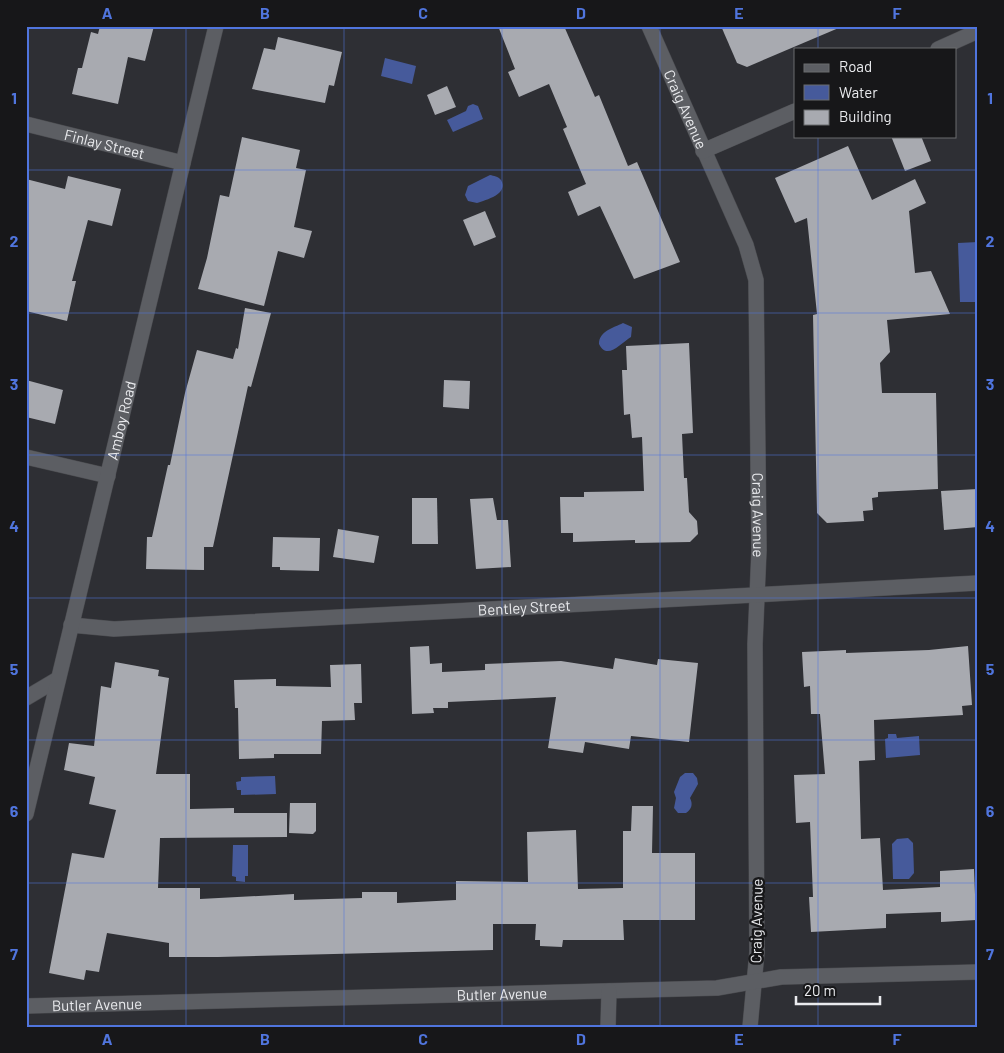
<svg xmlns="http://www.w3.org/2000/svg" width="1004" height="1053" font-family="Barlow,sans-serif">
<rect width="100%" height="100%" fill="#2e2f34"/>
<g fill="#465a9b">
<polygon points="385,58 416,66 412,84 381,76"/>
<polygon points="473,104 478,106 483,119 453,132 447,120 466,111 468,106"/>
<path d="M490 175C494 176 498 176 501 180 509 194 486 200 477 203L468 201 465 195 468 186Z"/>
<polygon points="978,242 978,302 960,302 958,243"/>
<path d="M623 323 632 327 631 337C621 343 607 361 599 344 599 331 613 328 623 323Z"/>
<polygon points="888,734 896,734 897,738 919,736 920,755 886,758 885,739 888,738"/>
<path d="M685 773H693L697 778 698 784 690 798C693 804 692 809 686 813H678L674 808 676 798 674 792 680 777Z"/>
<polygon points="275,776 276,794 241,795 241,790 237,790 236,782 241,781 241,777"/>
<polygon points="908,838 913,843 914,873 909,879 893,879 892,844 897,839"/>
<polygon points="233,845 248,845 248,876 245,876 245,882 236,881 236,877 232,876"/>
</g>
<g fill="#a8aab0">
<polygon points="100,26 154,26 145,61 128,57 118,104 72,94 78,68 82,68 91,32 98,34"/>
<polygon points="498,26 564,26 595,97 599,95 628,166 637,162 680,262 634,279 600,206 578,216 568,192 586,184 563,129 567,127 549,84 519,97 508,72 515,69"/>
<polygon points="721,26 841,26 841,27 747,67 737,63"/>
<polygon points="278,37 342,52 334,86 329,85 325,103 252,89 264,48 275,50"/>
<polygon points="447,86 456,107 435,115 427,95"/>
<polygon points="891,136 921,136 931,161 905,171"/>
<polygon points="242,137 300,150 296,168 306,170 294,227 312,231 304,258 278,251 264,306 198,289 207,258 220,195 229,197"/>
<polygon points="848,146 872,200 915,179 926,203 909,211 915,273 931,271 950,314 887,320 890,352 880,363 882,393 936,393 938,489 878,492 878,497 872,498 873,510 863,511 864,521 827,523 817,513 813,315 817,314 807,218 795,223 775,178"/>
<polygon points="68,176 121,189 112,226 88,220 72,281 76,281 67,321 26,311 26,179 65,189"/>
<polygon points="485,211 496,237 474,246 463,220"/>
<polygon points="245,308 271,313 251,387 248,386 213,547 204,547 204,570 146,569 147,537 152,537 168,465 170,465 185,393 197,350 233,359 236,348 238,349"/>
<polygon points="689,343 693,433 682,434 684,478 687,478 689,512 697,521 698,534 690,542 635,543 635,540 573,542 573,533 561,533 560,497 584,497 584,492 644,491 642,437 632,438 630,414 624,415 622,370 627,370 626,346"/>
<polygon points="26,380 63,390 55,424 26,417"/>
<polygon points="444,380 470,381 469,409 443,407"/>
<polygon points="978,489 978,527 944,530 941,491"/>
<polygon points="412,498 437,498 438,544 412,544"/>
<polygon points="493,498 497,520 508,520 511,567 476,569 470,499"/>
<polygon points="338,529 379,536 374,563 333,557"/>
<polygon points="273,537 320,538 319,571 280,570 280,567 272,567"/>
<polygon points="429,646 430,664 442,663 442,672 485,670 485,664 561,661 613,669 615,658 657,665 658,659 698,663 689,742 631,736 629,749 585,742 583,753 548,748 556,697 448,702 448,708 433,708 434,713 412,714 410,647"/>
<polygon points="968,646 972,705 962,706 963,715 874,720 875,760 859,761 861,839 880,838 883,890 940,887 940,871 974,869 976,920 941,922 941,912 886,914 886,928 811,932 809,897 813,897 810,822 796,823 794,775 825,774 820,714 811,714 810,686 804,687 802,652 846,650 846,653 929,650"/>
<polygon points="115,662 159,670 158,676 169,678 156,774 190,774 190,809 234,808 234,813 287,813 287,837 160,838 158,888 200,888 200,899 294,894 294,900 362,898 362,892 397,892 397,903 456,900 456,881 528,882 527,832 576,830 578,889 623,888 623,831 631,831 632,806 653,806 652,853 695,853 695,920 623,920 624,940 563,940 562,947 540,946 540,940 535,940 536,924 493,924 493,950 218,957 169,957 169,943 107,933 99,972 86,970 84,980 49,973 72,853 104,858 116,810 89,804 95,777 64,770 69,743 94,746 101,686 111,688"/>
<polygon points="361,664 362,703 354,703 355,720 322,721 321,754 274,754 274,758 239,759 238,708 235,708 234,680 276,679 276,686 331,687 330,665"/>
<polygon points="290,803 316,803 316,831 313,834 289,833"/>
</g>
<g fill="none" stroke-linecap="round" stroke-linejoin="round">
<g stroke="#494a4e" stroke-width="16">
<g id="street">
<path id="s1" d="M649 26 746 245 756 280 759 550 755 644 757 952 750 1027"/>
<polyline points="938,49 978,31"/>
<path id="s2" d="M26 124 183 163"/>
<polyline points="703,151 795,111"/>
<polyline points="26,457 108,476"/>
<path id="s3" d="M71 625 114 629 978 583"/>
<polyline points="26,698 58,679"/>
<path id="s4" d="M26 1006 717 988 781 977 978 972"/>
<polyline points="608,1027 609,991"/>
</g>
</g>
<g stroke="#494a4e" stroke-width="16">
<g id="secondary">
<path id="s5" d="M26 814 216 26"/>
</g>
</g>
<use href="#street" stroke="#5c5e63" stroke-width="15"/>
<use href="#secondary" stroke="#5c5e63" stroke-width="15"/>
</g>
<path fill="none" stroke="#5075de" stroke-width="1" stroke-opacity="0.55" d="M186 26V1027M344 26V1027M502 26V1027M660 26V1027M818 26V49M818 136V1027M26 170H978M26 313H978M26 455H978M26 598H978M26 740H978M26 883H978"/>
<g text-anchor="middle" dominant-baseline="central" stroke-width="5" stroke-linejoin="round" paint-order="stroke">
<g font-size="15" fill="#eaebee" stroke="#171719">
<text stroke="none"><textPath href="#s1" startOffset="91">Craig Avenue</textPath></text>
<text stroke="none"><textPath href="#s2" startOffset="81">Finlay Street</textPath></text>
<text stroke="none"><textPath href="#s5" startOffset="405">Amboy Road</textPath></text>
<text stroke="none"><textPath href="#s1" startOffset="511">Craig Avenue</textPath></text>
<text stroke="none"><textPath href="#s3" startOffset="454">Bentley Street</textPath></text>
<text transform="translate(756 921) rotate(-89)">Craig Avenue</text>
<text stroke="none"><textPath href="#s4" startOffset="476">Butler Avenue</textPath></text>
<text stroke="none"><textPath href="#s4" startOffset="71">Butler Avenue</textPath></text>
</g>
</g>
<rect width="1004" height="1053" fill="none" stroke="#171719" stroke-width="55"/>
<rect x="794" y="48" width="162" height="90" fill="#171719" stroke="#6b6c6e"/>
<rect x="804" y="64" width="25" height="8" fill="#5c5e63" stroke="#6b6c6e"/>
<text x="839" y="72" font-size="15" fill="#eaebee">Road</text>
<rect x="804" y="85" width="25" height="15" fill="#465a9b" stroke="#6b6c6e"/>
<text x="839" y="98" font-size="15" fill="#eaebee">Water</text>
<rect x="804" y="110" width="25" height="15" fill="#a8aab0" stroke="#6b6c6e"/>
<text x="839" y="122" font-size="15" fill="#eaebee">Building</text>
<path d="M796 996v8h84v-8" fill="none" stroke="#eaebee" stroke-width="2.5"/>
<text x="804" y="996" font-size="15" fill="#eaebee" stroke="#171719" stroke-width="4" paint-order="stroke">20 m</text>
<rect x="28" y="28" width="948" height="998" fill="none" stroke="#5075de" stroke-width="2"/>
<g font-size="16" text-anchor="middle" font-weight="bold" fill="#5075de">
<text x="107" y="19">A</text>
<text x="265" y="19">B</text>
<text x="423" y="19">C</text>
<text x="581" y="19">D</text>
<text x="739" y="19">E</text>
<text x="897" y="19">F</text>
<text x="14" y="104">1</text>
<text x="990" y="104">1</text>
<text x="14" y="247">2</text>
<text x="990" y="247">2</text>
<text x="14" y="390">3</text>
<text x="990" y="390">3</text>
<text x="14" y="532">4</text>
<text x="990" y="532">4</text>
<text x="14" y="675">5</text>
<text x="990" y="675">5</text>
<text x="14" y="817">6</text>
<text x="990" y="817">6</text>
<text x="14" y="960">7</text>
<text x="990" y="960">7</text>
<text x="107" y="1045">A</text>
<text x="265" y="1045">B</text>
<text x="423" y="1045">C</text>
<text x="581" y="1045">D</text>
<text x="739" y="1045">E</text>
<text x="897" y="1045">F</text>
</g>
</svg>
